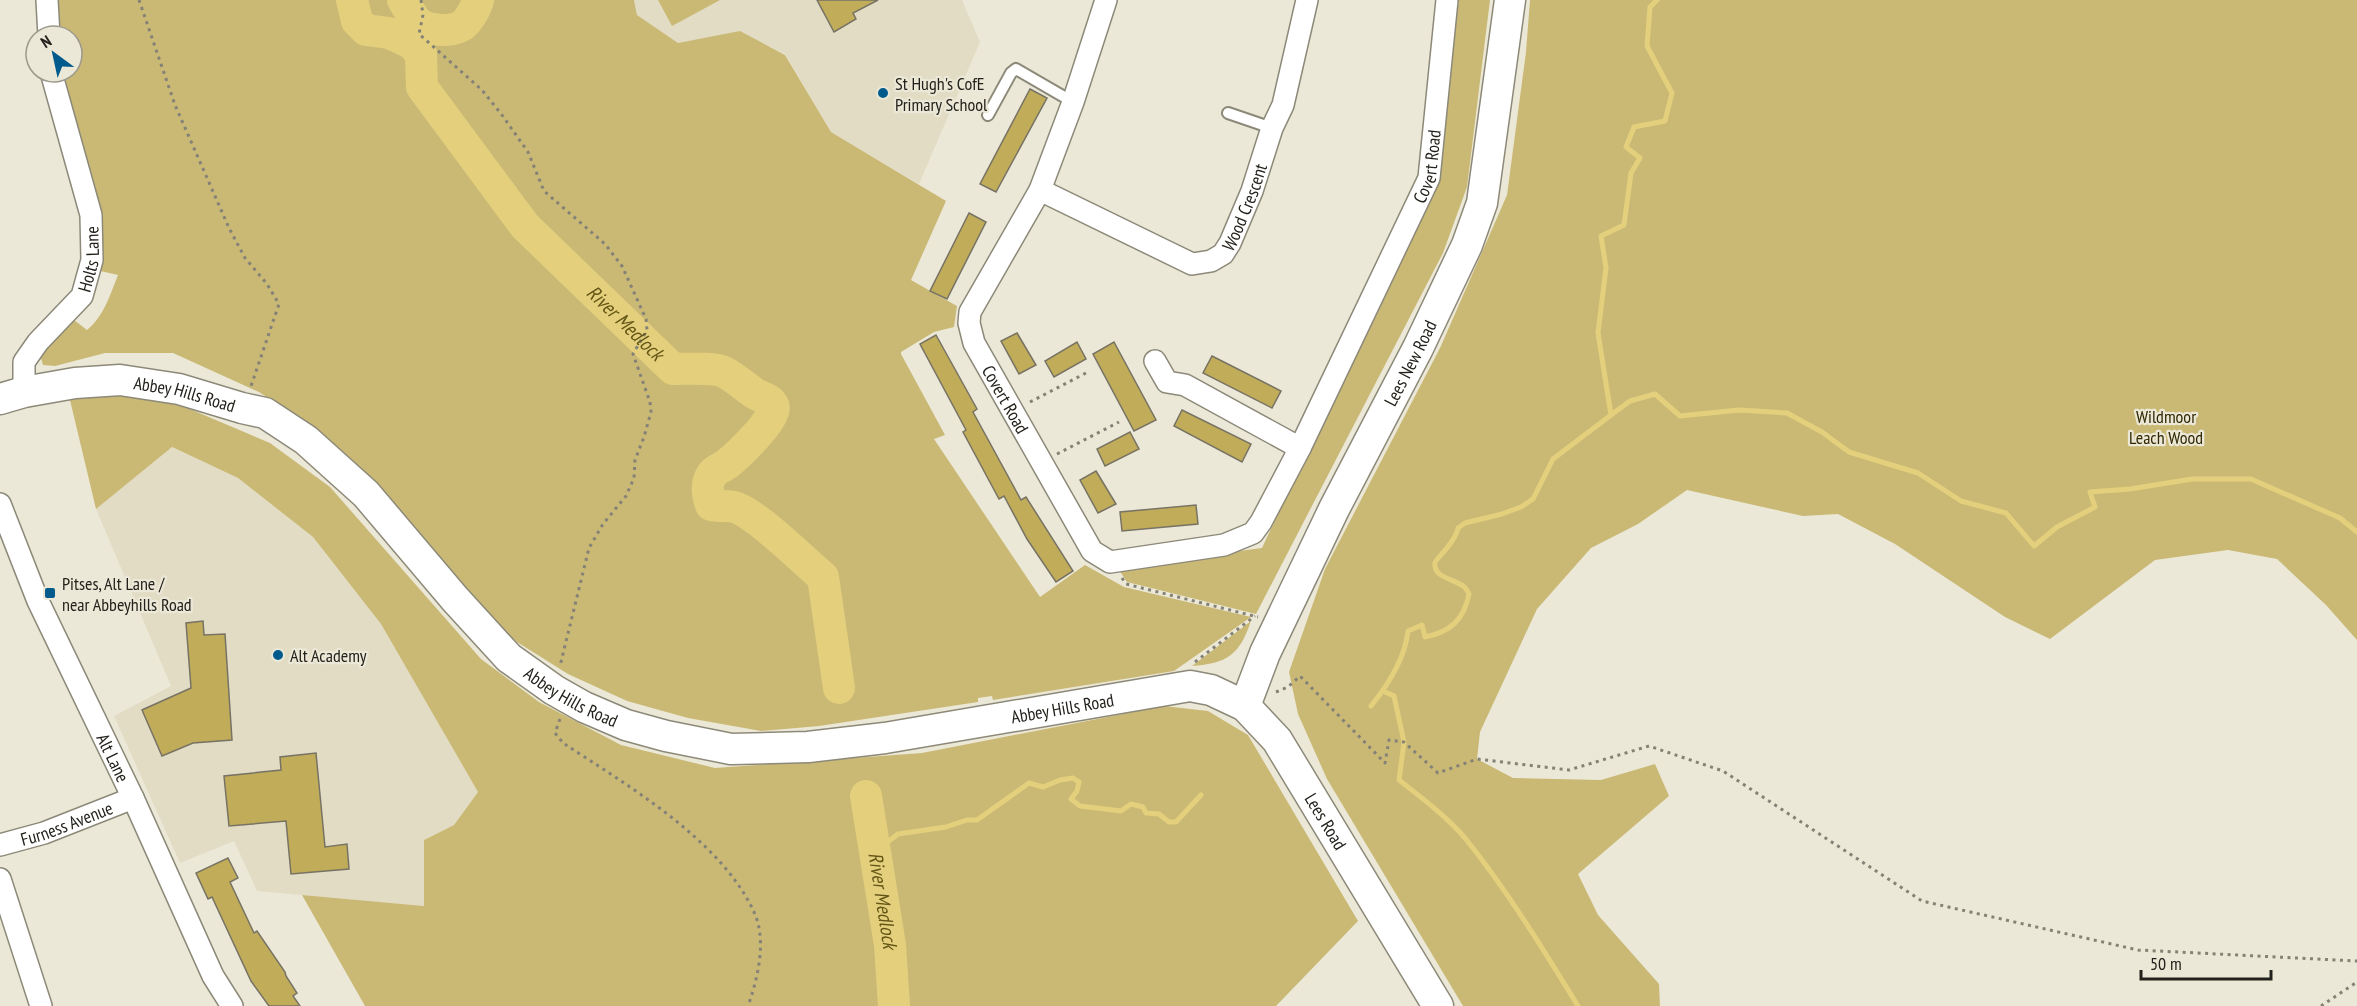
<svg xmlns="http://www.w3.org/2000/svg" width="2357" height="1006" font-family="'PT Sans Narrow',sans-serif">
<rect width="100%" height="100%" fill="#ece8d7"/>
<g fill="#e2dcc4">
<polygon points="634,0 962,0 980,42 919,184 831,132 785,54 740,32 678,43 637,15"/>
<polygon points="171,447 238,478 313,537 381,624 478,792 454,825 424,840 424,906 257,891 234,841 180,863 114,716 171,686 96,509"/>
</g>
<g fill="#cab975">
<path d="M52 0H634L637 15 678 43 740 31 785 55 831 132 946 201 911 280 957 306 954 327 934 332 901 352V354L945 435 934 439 1040 597 1085 565 1124 587 1251 617 1174 671 993 700 992 696 978 698V702L819 726 761 731 688 718 627 701 568 674 517 642 465 594 375 487 320 432 259 392 173 353H105L55 366 43 365 39 352 74 320 87 330C104 316 110 295 118 275L96 270 61 72H72V36H56Z"/>
<polygon points="658,0 720,0 672,26"/>
<polygon points="1459,0 1490,0 1467,187 1443,253 1256,614 1127,582 1117,567 1262,548 1434,180"/>
<polygon points="1530,0 2357,0 2357,640 2326,605 2277,559 2228,550 2155,560 2050,639 2005,617 1895,544 1838,514 1803,516 1687,490 1638,524 1591,548 1537,609 1480,732 1477,759 1513,778 1601,780 1655,764 1669,796 1578,874 1598,915 1659,984 1660,1006 1463,1006 1327,779 1298,714 1289,672 1325,569 1440,348 1507,195 1526,52"/>
<polygon points="122,391 185,407 270,443 330,487 481,659 539,702 621,745 715,768 922,753 1164,706 1208,711 1248,735 1358,921 1276,1006 365,1006 302,895 424,906 424,840 454,825 478,792 381,624 313,537 238,478 172,447 96,509 70,400"/>
<path d="M1251 621C1239 656 1227 663 1192 666Z"/>
</g>
<g fill="none" stroke-linecap="round" stroke-linejoin="round">
<g stroke="#e4d07c" stroke-width="5">
<polyline points="1611,415 1630,401 1655,394 1680,416 1739,410 1787,413 1822,432 1849,452 1918,473 1961,501 2006,513 2034,546 2057,527 2095,507 2090,492 2130,489 2192,479 2251,479 2340,518 2357,532"/>
<path d="M1383 691 1394 696 1404 742 1399 780C1422 798 1446 816 1465 838 1507 890 1543 949 1578 1006"/>
<path d="M1371 706C1388 685 1405 659 1408 631L1422 625 1425 637C1450 632 1464 620 1469 594 1468 592 1465 587 1463 586 1455 579 1433 578 1435 563 1435 559 1455 544 1458 528L1465 523 1502 514 1521 507 1533 499 1553 459 1611 415 1598 333 1606 268 1601 236 1624 225 1631 173 1640 158 1626 147 1634 127 1665 121 1672 93 1647 46 1650 7 1657 0"/>
<polyline points="876,862 886,854 885,844 898,834 946,827 967,820 977,820 1029,783 1043,787 1060,780 1073,778 1079,782 1077,791 1071,799 1080,806 1121,811 1131,804 1143,807 1146,813 1159,814 1169,822 1176,822 1201,795"/>
</g>
<g stroke="#e4d07c" stroke-width="32">
<path id="s1" d="M352 0 357 21 366 30 389 33 411 43 421 54 422 87 525 226 673 369C686 369 714 367 724 372 734 377 744 386 754 393 760 397 769 398 773 405 780 416 736 457 727 464 720 469 713 470 710 478 706 487 708 497 711 505 719 507 727 505 734 507 755 512 805 562 823 577L839 688"/>
<path d="M403 0C407 6 411 15 416 21 426 31 451 33 463 25 469 20 476 8 478 0"/>
<path id="s2" d="M866 796 890 945 894 1006"/>
</g>
</g>
<g fill="#c1ac59" stroke="#777364" stroke-width="1.5">
<polygon points="817,0 878,0 853,13 856,19 834,32"/>
<polygon points="1030,89 1047,98 996,192 980,184"/>
<polygon points="969,213 986,222 947,299 930,291"/>
<polygon points="1017,333 1036,365 1019,374 1001,341"/>
<polygon points="936,335 977,409 973,412 1021,500 1026,497 1073,571 1056,582 1027,539 1004,496 999,499 963,432 966,430 920,344"/>
<polygon points="1077,342 1086,359 1054,377 1045,361"/>
<polygon points="1114,342 1156,420 1134,431 1093,354"/>
<polygon points="1212,356 1281,391 1272,408 1203,373"/>
<polygon points="1182,410 1251,444 1242,462 1174,426"/>
<polygon points="1130,432 1139,449 1105,466 1097,449"/>
<polygon points="1096,471 1116,504 1098,513 1080,480"/>
<polygon points="1196,505 1198,524 1122,531 1120,512"/>
<polygon points="203,621 204,635 225,634 232,740 193,743 162,756 142,710 191,688 186,623"/>
<polygon points="316,753 325,847 347,844 349,869 291,874 286,821 229,826 224,776 281,770 280,757"/>
<polygon points="228,858 238,878 230,882 254,933 257,931 285,972 286,976 297,993 293,996 300,1006 269,1006 251,981 212,897 208,899 196,873"/>
</g>
<g fill="none" stroke-linecap="round" stroke-linejoin="round">
<g stroke="#8d8979" stroke-width="14">
<g id="lane">
<polyline points="1228,113 1272,128"/>
<polyline points="988,115 1011,73 1016,69 1073,102"/>
</g>
</g>
<g stroke="#8d8979" stroke-width="24">
<g id="street">
<polyline points="47,0 49,36"/>
<path id="s3" d="M1106 0 1073 102 1040 190 970 312 969 323 974 343 1092 551 1110 562 1224 545 1253 533 1261 522 1300 448 1429 178 1447 0"/>
<path id="s4" d="M1040 190 1192 264 1211 261 1223 254 1230 243 1252 191 1272 128 1283 105 1307 0"/>
<polyline points="1155,361 1167,382 1185,385 1300,448"/>
<path id="s5" d="M24 392V362L38 342 82 296 92 260 91 215 51 72"/>
<path id="s6" d="M0 504 38 601 133 798 213 976 232 1006"/>
<path id="s7" d="M0 845 44 833 133 798"/>
<polyline points="0,879 41,1006"/>
</g>
</g>
<g stroke="#8d8979" stroke-width="33">
<g id="secondary">
<path id="s8" d="M0 399 24 392 75 383 120 380 179 389 242 408 265 413 306 440 366 494 455 599 509 658 554 690 584 707 626 725 666 736 731 749 808 747 885 738 1190 686 1211 690 1245 706 1277 740 1438 1006"/>
<path id="s9" d="M1245 706 1265 653 1334 509 1418 348 1467 245 1482 203 1510 0"/>
</g>
</g>
<g stroke="#848176" stroke-width="3" stroke-dasharray="3 4.5" stroke-linecap="butt">
<polyline points="139,0 175,105 229,228 245,258 267,284 279,304 251,386"/>
<polyline points="421,0 423,15 419,34 482,90 502,115 528,152 544,191 605,244 622,266 646,319 647,330 633,354 650,402 651,412 644,437 635,460 634,478 626,496 603,524 589,548 560,666"/>
<polyline points="1030,402 1086,373"/>
<polyline points="1057,454 1119,422"/>
<polyline points="1122,578 1126,584 1258,617"/>
<polyline points="1195,662 1255,616"/>
<polyline points="1276,692 1288,687 1300,676 1385,763 1389,740 1404,742 1438,773 1477,759 1569,770 1649,746 1723,771 1922,901 2138,950 2357,961"/>
<path d="M560 719 555 733 563 743C627 785 721 840 754 912 767 940 758 978 748 1006"/>
<polyline points="2321,1006 2357,982"/>
</g>
<use href="#lane" stroke="#fff" stroke-width="10"/>
<use href="#street" stroke="#fff" stroke-width="21"/>
<use href="#secondary" stroke="#fff" stroke-width="30"/>
</g>
<g fill="#005b8c" stroke="#ece8d7" stroke-width="2">
<circle cx="883" cy="93" r="6"/>
<rect x="44" y="587" width="12" height="12" rx="3"/>
<circle cx="278" cy="655" r="6"/>
</g>
<g text-anchor="middle" dominant-baseline="central" stroke-width="4.5" stroke-linejoin="round" paint-order="stroke">
<g font-size="18" fill="#23211b" stroke="#ece8d7" text-anchor="start">
<text x="895" y="83">St Hugh's CofE<tspan x="895" dy="21">Primary School</tspan></text>
<text x="62" y="583">Pitses, Alt Lane /<tspan x="62" dy="21">near Abbeyhills Road</tspan></text>
<text x="290" y="655">Alt Academy</text>
</g>
<g font-size="18" fill="#23211b" stroke="#ece8d7">
<text stroke="none"><textPath href="#s3" startOffset="1188">Covert Road</textPath></text>
<text stroke="none"><textPath href="#s4" startOffset="254">Wood Crescent</textPath></text>
<text stroke="none"><textPath href="#s5" startOffset="156">Holts Lane</textPath></text>
<text stroke="none"><textPath href="#s9" startOffset="381">Lees New Road</textPath></text>
<text stroke="none"><textPath href="#s8" startOffset="188">Abbey Hills Road</textPath></text>
<text stroke="none"><textPath href="#s3" startOffset="438">Covert Road</textPath></text>
<text stroke="none"><textPath href="#s8" startOffset="692">Abbey Hills Road</textPath></text>
<text stroke="none"><textPath href="#s8" startOffset="1196">Abbey Hills Road</textPath></text>
<text stroke="none"><textPath href="#s6" startOffset="278">Alt Lane</textPath></text>
<text stroke="none"><textPath href="#s8" startOffset="1526">Lees Road</textPath></text>
<text stroke="none"><textPath href="#s7" startOffset="70">Furness Avenue</textPath></text>
</g>
<g font-size="18" fill="#312803" stroke="#ece8d7">
<text x="2166" y="416">Wildmoor<tspan x="2166" dy="21">Leach Wood</tspan></text>
</g>
<g font-size="20" font-style="italic" fill="#645617" stroke="#ece8d7">
<text stroke="none"><textPath href="#s1" startOffset="442">River Medlock</textPath></text>
<text stroke="none"><textPath href="#s2" startOffset="106">River Medlock</textPath></text>
</g>
</g>
<g transform="translate(54 54) rotate(327)"><circle r="28" fill="#ece8d7" stroke="#9c988c" stroke-width="1.5"/>
<path d="M0-4.5L10 22L0 15L-10 22Z" fill="#005b8c"/>
<text y="-9" font-size="16" font-weight="bold" text-anchor="middle" fill="#23211b">N</text>
</g>
<path d="M2141 970v9h130v-9" fill="none" stroke="#23211b" stroke-width="3"/>
<text x="2150" y="970" font-size="18" fill="#23211b" stroke="#ece8d7" stroke-width="4.5" paint-order="stroke">50 m</text>
</svg>
